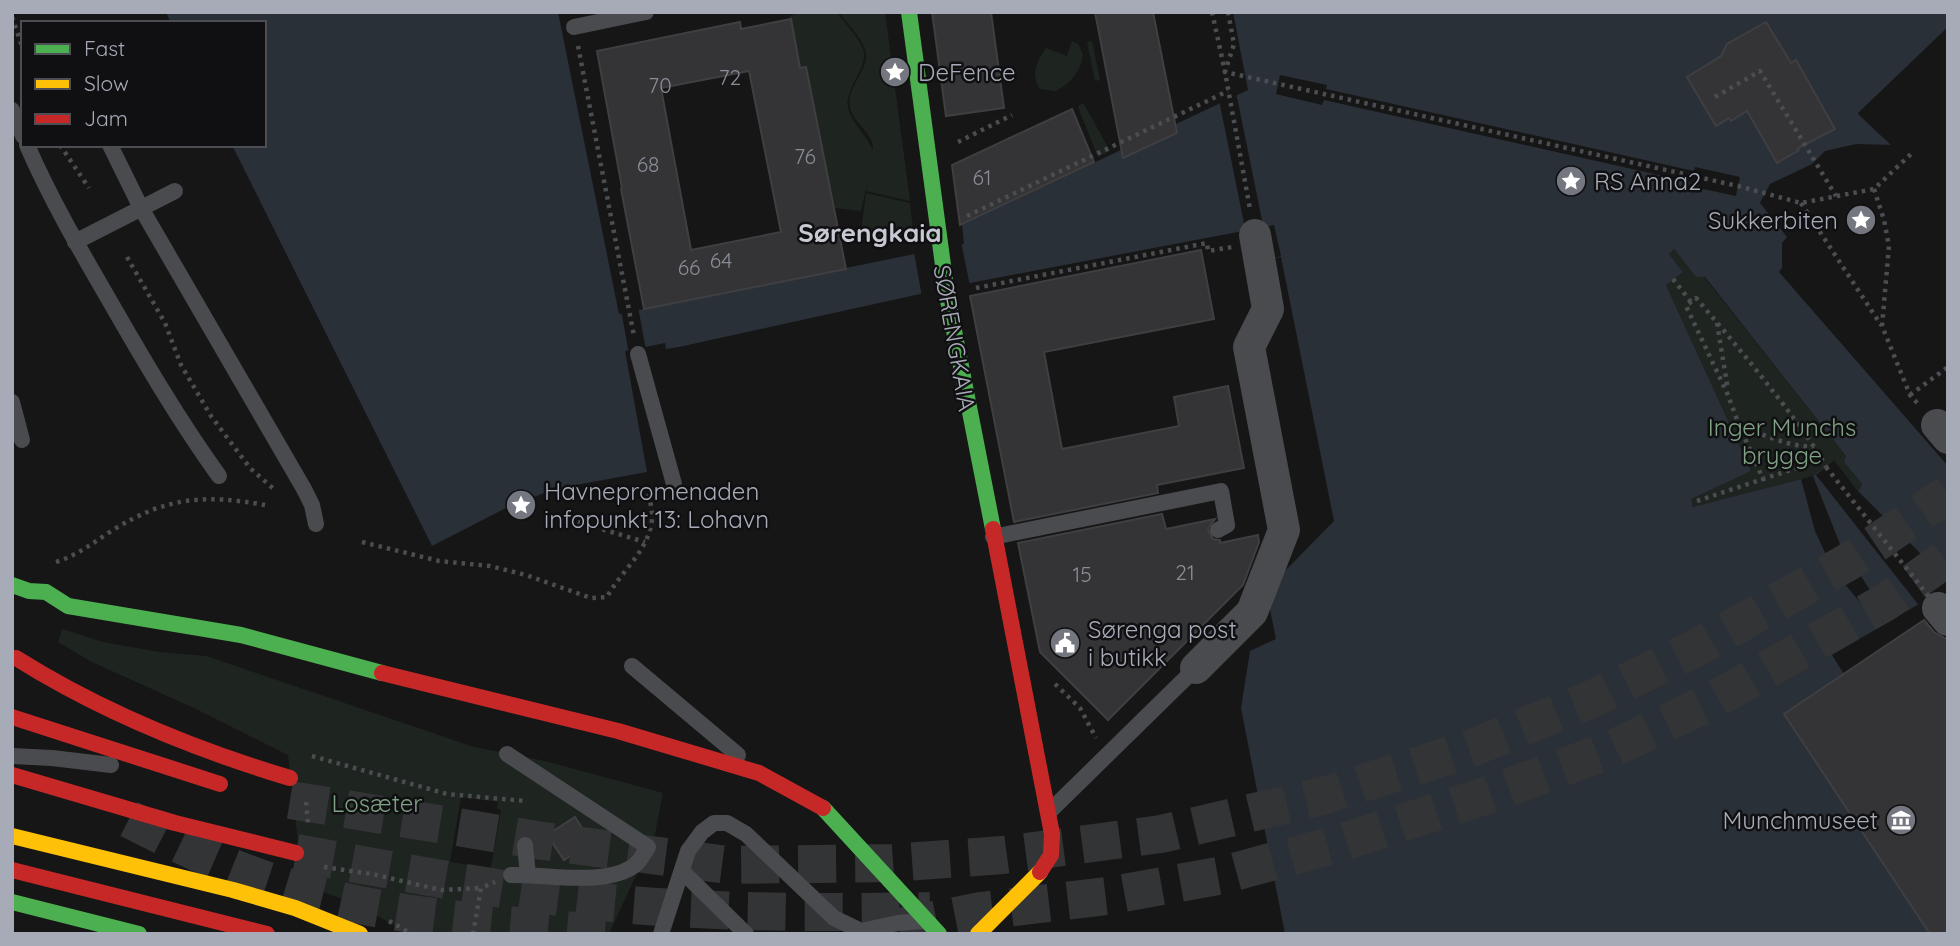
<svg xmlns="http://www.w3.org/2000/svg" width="1960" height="946" font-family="Quicksand,sans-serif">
<rect width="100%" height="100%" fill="#161616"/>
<g fill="#1e2520">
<path d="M801 12H837C845 24 858 36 863 49 870 65 844 89 848 107 850 120 867 137 873 150 874 132 853 124 850 107 845 87 872 69 865 49 861 36 846 23 839 12H885L910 201 866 191 868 180 861 211 835 208 805 68H800L790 16Z"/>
<path d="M1072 41 1078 44 1083 54C1081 71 1071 83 1056 91L1040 89C1030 74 1037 61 1046 48L1067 56Z"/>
<polygon points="1092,41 1100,80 1095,81 1087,42"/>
<polygon points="1081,104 1084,104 1110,151 1098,157 1078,107"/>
<polygon points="866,193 910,203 914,239 867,240 862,224"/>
<polygon points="1674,249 1696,277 1704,277 1846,456 1844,462 1862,484 1859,492 1816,475 1694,507 1690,499 1751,471 1666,285 1683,272 1669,254"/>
<polygon points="62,629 103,642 159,652 206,656 474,747 545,761 663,793 655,834 609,934 479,934 501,810 497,809 498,802 461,797 450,862 483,867 470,934 410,934 354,903 303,885 288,755 196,709 92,662 58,642"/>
</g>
<path fill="#2a3038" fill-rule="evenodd" d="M166 12H558L619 314 964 244 962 225 1248 90 1233 12H1948V27L1858 113 1892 145 1856 144 1825 151 1812 164 1770 184 1760 203 1787 237 1782 243V268L1779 272 1948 466V587L1832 655 1844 674 1784 714 1930 934H1285L1241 708 1250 651 1276 639 1267 595 1270 575 1297 542 1258 349 1272 259 1281 256 1274 225 970 283 679 347 666 349 665 343 625 351 647 472 554 489 502 510 432 546 232 145H264V23H171ZM1674 249 1696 277H1705L1846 456 1844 462 1862 484 1859 491 1834 460 1813 476 1693 507 1691 499 1751 471 1666 285 1683 272 1669 254Z"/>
<g fill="#161616">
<polygon points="1948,27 1948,32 1863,113 1895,143 1894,148 1858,114"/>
<polygon points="1280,75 1327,85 1326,89 1694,171 1695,167 1740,177 1736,196 1689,186 1690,182 1324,100 1322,105 1276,94"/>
<polygon points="1236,92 1264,230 1246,233 1219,100"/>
<polygon points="960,237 970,286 922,297 914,252 960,241"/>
<polygon points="1281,257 1334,521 1272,584 1270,575 1297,542 1258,349 1272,259"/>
<polygon points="638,307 646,350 629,354 621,310"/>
<polygon points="1834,460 1859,492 1948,581 1948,591 1921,608 1917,603 1816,475"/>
<polygon points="1813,476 1840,544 1870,590 1894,617 1880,626 1843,582 1828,559 1815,531 1801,479"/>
</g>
<g fill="#343436" stroke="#3f3f42" stroke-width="2" fill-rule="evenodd">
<polygon points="932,12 991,12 1004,108 946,116"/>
<polygon points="1095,12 1153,12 1177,133 1123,158"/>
<path d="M791 19 800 68 806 67 846 269 644 309 621 189 622 188 597 51 740 22 741 29ZM749 71 781 232 691 250 661 88Z"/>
<polygon points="1766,22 1791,63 1796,60 1835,129 1798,148 1799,150 1777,163 1747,111 1731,121 1729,118 1716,126 1687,77 1721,56 1727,44"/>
<polygon points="1072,109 1094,162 960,225 952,165"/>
<polygon points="1201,250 1214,319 1044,352 1062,449 1179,426 1174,397 1228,386 1244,468 1157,485 1158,493 1014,522 970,296"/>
<polygon points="1162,514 1166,529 1215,519 1208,529 1213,539 1220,540 1220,543 1258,535 1259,542 1243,585 1108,720 1040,652 1018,543"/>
<polygon points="1924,620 1934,632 1948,640 1948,934 1930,934 1784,714"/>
<polygon points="575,817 591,842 564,860 547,835"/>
</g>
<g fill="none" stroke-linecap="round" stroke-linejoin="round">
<g stroke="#333436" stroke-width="38" stroke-dasharray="38 19" stroke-linecap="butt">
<polyline points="290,800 543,841 728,865 892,863 1003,855 1161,834 1323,796 1469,749 1592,699 1700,646 1848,562 1948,494"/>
<path d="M129 819C178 844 228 869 281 885 388 919 502 924 613 934"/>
<path d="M296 853C408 873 519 895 632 905 731 913 830 913 930 911"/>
<polyline points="899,927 981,911 1107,896 1223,875 1337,844 1485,796 1610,750 1714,700 1884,603 1948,557"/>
</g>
<g stroke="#4c4d51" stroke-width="4.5" stroke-dasharray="3.5 5" stroke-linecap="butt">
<polyline points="1212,12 1225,72 1738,186 1801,203 1874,189 1911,154"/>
<polyline points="1228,12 1234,44 1225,72 1250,209"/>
<polyline points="12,17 23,49"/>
<polyline points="578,46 634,336"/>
<polyline points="1715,97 1760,71 1836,196"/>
<polyline points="958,142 1012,115"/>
<polyline points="60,145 89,188"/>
<polyline points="1874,189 1884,220 1889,246 1882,326 1910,395 1920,406"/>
<polyline points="1801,203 1881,325"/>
<polyline points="967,216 1228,91"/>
<polyline points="127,257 165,323 181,365 211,416 250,468 276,491"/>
<polyline points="1673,279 1691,302"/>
<polyline points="976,288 1207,243 1208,251 1232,247"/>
<polyline points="1717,323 1728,390"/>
<polyline points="1910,395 1948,367"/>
<path d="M1739 425C1758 433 1794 449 1814 446"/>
<path d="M1822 460 1763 479 1739 425 1728 395 1686 306 1696 298C1727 334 1757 370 1786 408 1800 427 1815 446 1826 467"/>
<polyline points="1697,501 1763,479"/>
<polyline points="578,522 645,542"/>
<path d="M362 542 439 561 490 566 526 575 591 598 607 597C621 571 649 551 652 519 653 510 649 499 648 491L656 489"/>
<path d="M56 562C78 555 94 542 113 530 166 497 205 494 265 505"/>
<polyline points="1055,684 1080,708 1096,738"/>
<polyline points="312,756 447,794 526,801"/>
<polyline points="306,802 308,824"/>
<polyline points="324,867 372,874 441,890 481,888"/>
<polyline points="389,921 412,934"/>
<polyline points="473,934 481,888 495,882"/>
</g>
<g stroke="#4a4b4f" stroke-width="16">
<polyline points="574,27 646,12"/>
<polyline points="12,110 23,136"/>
<path d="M27 145C50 198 79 248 108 298 143 359 178 419 219 476"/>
<polyline points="110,145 141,208 304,489 312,505 316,524"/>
<polyline points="75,242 175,191"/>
<polyline points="638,354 674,484"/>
<polyline points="12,402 22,440"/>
<polyline points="993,537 1221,491 1227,525 1218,530"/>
<polyline points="632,666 738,755"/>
<path d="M507 754 648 847C644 853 641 860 635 865 607 887 545 874 511 875"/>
<polyline points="12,756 52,758 111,765"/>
<polyline points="1050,811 1196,668"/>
<polyline points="525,845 528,875"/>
<polyline points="682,871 746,934"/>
<polyline points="661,934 688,851 702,832 714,823 727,823 746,834 834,918 861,931 898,923 923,921"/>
</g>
<g stroke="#4a4b4f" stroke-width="32">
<polyline points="1937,425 1948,438"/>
<polyline points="1938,608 1948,620"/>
<polyline points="1196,668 1252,612 1284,530 1249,347 1268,309 1255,235"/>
</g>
<g stroke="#4caf50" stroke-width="16">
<polyline points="909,12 947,295 993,529"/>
<polyline points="12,585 29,591 46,592 68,606 241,635 382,673"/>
<polyline points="823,808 939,934"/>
<polyline points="12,902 139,934"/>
</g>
<g stroke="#ffc107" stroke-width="16">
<polyline points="12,836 233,890 295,908 360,934"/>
<polyline points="978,934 1040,872"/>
</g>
<g stroke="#c62828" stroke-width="16">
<polyline points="993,529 1052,834 1051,855 1040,872"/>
<path d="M16 658C102 712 193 749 290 778"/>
<polyline points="382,673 618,731 759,773 823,808"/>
<polyline points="12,717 220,784"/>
<polyline points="12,775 175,823 296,853"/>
<polyline points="12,870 267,934"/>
</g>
<polyline stroke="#4c4d51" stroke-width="4.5" stroke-dasharray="3.5 5" stroke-linecap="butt" points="1826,467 1930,598"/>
</g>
<defs>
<g id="sight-disc" transform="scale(1.575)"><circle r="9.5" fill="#74777f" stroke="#101012"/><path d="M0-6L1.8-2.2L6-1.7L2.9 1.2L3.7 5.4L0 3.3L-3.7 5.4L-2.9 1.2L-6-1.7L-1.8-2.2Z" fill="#fff"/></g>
<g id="civic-disc" transform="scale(1.575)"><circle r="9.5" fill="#74777f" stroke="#101012"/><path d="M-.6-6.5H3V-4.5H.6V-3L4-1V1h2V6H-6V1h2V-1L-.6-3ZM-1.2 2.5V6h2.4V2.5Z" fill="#fff"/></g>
<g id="museum-disc" transform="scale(1.575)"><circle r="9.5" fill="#74777f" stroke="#101012"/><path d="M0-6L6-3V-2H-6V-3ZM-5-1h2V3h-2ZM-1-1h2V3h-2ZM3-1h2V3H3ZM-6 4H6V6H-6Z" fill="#fff"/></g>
</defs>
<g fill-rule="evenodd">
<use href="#sight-disc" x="895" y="72"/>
<use href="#sight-disc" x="1571" y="181"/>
<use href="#sight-disc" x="1861" y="220"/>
<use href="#sight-disc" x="521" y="505"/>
<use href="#civic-disc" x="1065" y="643"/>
<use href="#museum-disc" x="1901" y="820"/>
</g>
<g text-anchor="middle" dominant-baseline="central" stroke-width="5" stroke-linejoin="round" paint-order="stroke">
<g font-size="21" fill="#8a8d97">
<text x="730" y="77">72</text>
<text x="660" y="85">70</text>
<text x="805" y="156">76</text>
<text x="648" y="164">68</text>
<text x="982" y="177">61</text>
<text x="721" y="260">64</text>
<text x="689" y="267">66</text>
<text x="1185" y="572">21</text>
<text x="1082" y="574">15</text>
</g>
<g font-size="24" fill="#a7abb7" stroke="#101012" text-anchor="start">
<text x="918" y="72">DeFence</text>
<text x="1594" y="181">RS Anna2</text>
<text x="1838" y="220" text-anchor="end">Sukkerbiten</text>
<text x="544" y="491">Havnepromenaden<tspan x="544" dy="28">infopunkt 13: Lohavn</tspan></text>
<text x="1088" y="629">Sørenga post<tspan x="1088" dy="28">i butikk</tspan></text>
<text x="1878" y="820" text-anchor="end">Munchmuseet</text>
</g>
<g font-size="24" fill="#a7abb7" stroke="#101012">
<text transform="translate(955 338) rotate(80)">SØRENGKAIA</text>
</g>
<g font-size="24" fill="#7fa184" stroke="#101012">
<text x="1782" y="427">Inger Munchs<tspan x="1782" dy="28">brygge</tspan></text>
<text x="377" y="803">Losæter</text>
</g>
<g font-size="26" font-weight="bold" fill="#c8cad3" stroke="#101012">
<text x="870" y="232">Sørengkaia</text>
</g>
</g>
<rect width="1960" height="946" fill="none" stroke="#a7abb7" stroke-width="28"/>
<rect x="21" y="21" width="245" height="126" fill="#101012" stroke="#4c4e54" stroke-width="2"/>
<rect x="35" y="44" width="35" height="10" fill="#4caf50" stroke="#4c4e54" stroke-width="2"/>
<text x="84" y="56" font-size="21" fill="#a7abb7">Fast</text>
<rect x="35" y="79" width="35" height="10" fill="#ffc107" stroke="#4c4e54" stroke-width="2"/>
<text x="84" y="91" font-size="21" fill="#a7abb7">Slow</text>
<rect x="35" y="114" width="35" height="10" fill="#c62828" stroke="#4c4e54" stroke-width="2"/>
<text x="84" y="126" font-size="21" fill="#a7abb7">Jam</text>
</svg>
